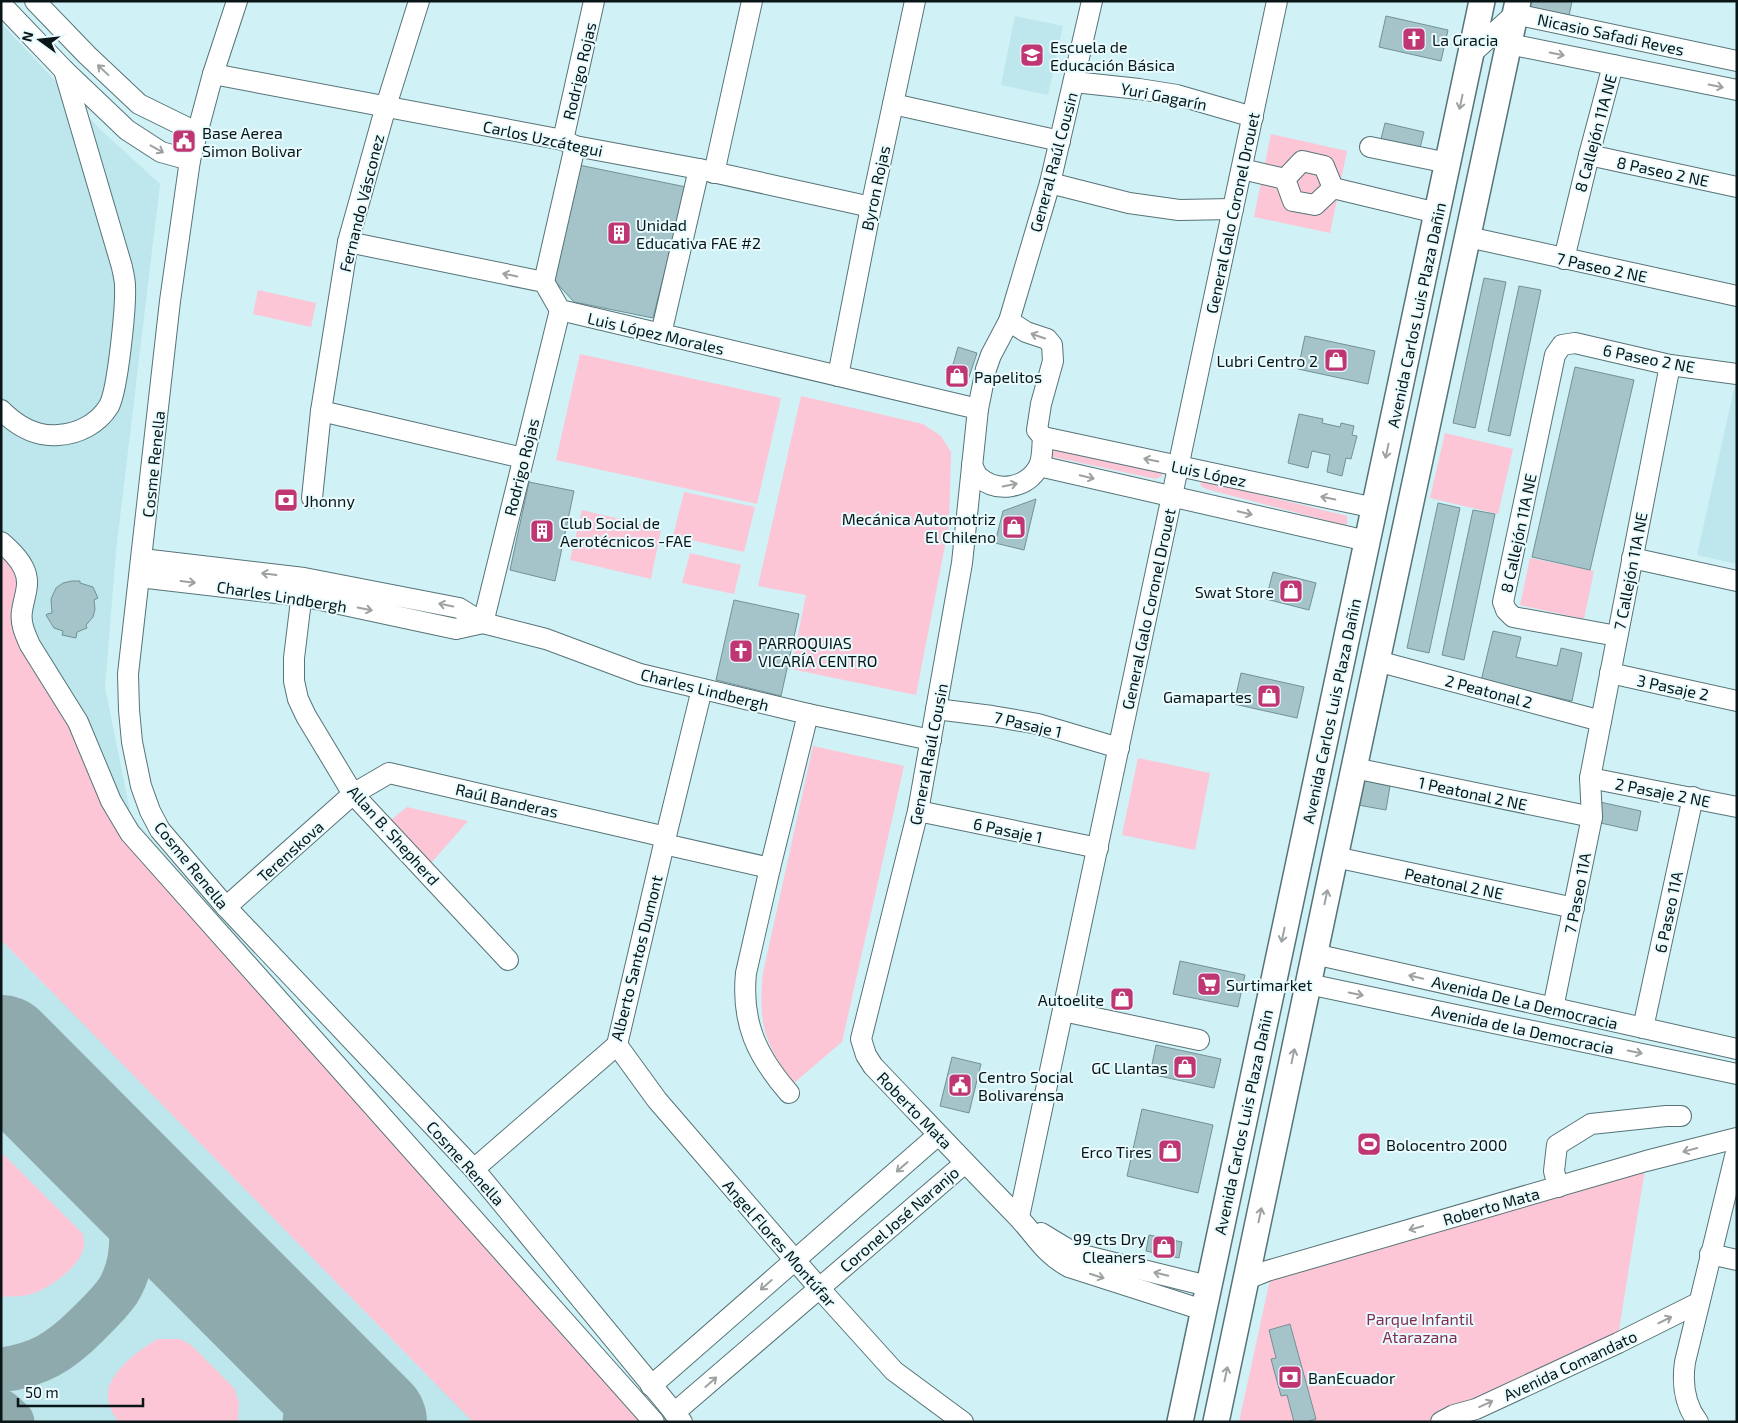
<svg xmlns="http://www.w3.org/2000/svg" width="1738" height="1423" font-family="'Exo 2',sans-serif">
<rect width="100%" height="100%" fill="#d0f1f5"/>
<g fill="#bde7ed">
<polygon points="1015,16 1063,26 1048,95 1001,85"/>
<polygon points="1,23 101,130 160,184 116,551 105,687 131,816 668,1422 1,1422"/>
<polygon points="1735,385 1737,386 1737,564 1697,555"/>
</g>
<g fill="#fcc6d6">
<polygon points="1271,134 1347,151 1330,233 1254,217"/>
<polygon points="258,290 316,303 311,327 253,314"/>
<polygon points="580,354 781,398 757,504 556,460"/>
<polygon points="801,396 923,424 941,436 951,452 949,525 916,695 791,669 806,595 758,586"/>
<polygon points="1445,433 1513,449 1498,514 1430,498"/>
<polygon points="1046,448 1162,472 1162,476 1156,479 1044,455"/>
<polygon points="1202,480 1347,516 1347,524 1344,525 1206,489 1202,487 1200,484"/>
<polygon points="684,492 755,507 744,552 673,536"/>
<polygon points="582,510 661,529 651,579 570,560"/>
<polygon points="690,553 741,565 734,594 682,583"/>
<polygon points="1,555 19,575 48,690 77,741 104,807 121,835 642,1422 473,1422 1,940"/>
<polygon points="1530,558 1594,571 1584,619 1520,605"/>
<path d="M813 746 904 766 842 1042 794 1083C764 1044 758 1023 763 973Z"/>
<polygon points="1138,758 1210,773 1195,850 1122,835"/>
<polygon points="407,807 468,821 431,863 387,823"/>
<path d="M1 1152 83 1234C83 1238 85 1242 84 1245 82 1267 47 1290 28 1295 20 1297 10 1296 1 1297Z"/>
<polygon points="1646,1163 1617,1342 1441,1422 1239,1422 1271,1275"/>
<path d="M158 1339H180L191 1345 234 1388 239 1403 238 1422H119C112 1414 107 1403 108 1392 110 1371 141 1348 158 1339Z"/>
</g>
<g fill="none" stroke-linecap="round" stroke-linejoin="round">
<g stroke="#8faaac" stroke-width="45">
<path d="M279 1329C297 1357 311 1388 305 1422"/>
<path d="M1 1370C39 1365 60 1352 87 1325 98 1314 109 1304 118 1291 139 1257 134 1207 116 1173 111 1164 103 1155 96 1146"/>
<polyline points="1,1412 12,1422"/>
</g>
<polyline stroke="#8faaac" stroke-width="112" points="1,1051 371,1422"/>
</g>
<g fill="#a4c4c9" stroke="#739195">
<polygon points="1528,1 1572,1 1569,16 1527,6"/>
<polygon points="1386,16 1448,30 1441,61 1379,47"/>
<polygon points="1385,123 1424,132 1419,152 1380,143"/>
<polygon points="579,165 686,187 653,318 574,302 553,279"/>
<polygon points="1484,278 1506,282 1475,428 1453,423"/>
<polygon points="1519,286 1541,290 1510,436 1488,431"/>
<polygon points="1305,336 1375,351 1368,384 1298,369"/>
<polygon points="958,347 977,353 966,386 948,382"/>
<polygon points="1575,367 1634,380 1590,570 1532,557"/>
<polygon points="1299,414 1323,419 1322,423 1340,427 1341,423 1354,426 1352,435 1357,436 1351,459 1346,458 1342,476 1327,472 1330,455 1312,451 1308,468 1288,463"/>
<polygon points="529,482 574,491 555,581 510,570"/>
<polygon points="1036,499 1024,550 995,543 1003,511"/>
<polygon points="1438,503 1460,508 1429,653 1407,648"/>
<polygon points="1473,510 1495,514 1464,660 1442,655"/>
<polygon points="1273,572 1316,583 1309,610 1266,599"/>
<polygon points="72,581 80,581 80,583 93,587 98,598 94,600 95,609 93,617 86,625 87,628 77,632 76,638 62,635 63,631 54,628 46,615 47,614 52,613 51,599 56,588 63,583"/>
<polygon points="734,600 799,614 781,696 716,680"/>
<polygon points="1493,631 1521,637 1516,657 1557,666 1561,648 1582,653 1572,701 1481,681"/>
<polygon points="1241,673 1304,687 1297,718 1234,704"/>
<polygon points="1363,780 1390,786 1386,810 1358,805"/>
<polygon points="1600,802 1641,811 1637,831 1596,822"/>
<polygon points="1180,961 1245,975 1238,1007 1173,994"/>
<polygon points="1156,1045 1221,1059 1214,1088 1150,1074"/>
<polygon points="952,1057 981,1064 969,1113 940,1106"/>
<polygon points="1142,1109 1213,1125 1198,1193 1127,1176"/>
<polygon points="1149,1235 1182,1242 1179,1258 1146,1251"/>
<polygon points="1290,1324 1316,1419 1306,1422 1294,1422 1287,1395 1281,1396 1271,1359 1276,1358 1269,1330"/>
</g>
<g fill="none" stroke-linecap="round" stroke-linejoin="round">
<g stroke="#567478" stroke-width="22">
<g id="minor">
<polyline points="35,1 87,55 139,104 196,132"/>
<polyline points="237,1 213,74 190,160 170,301 128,674 129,710 132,742 141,786 150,811 160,830 226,907 474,1169 682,1422"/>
<path d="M1092 1 1050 183 1009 321 991 355 986 369 978 409 962 563 918 811 861 1039 866 1055 873 1066C920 1115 967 1165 1015 1214 1035 1234 1043 1253 1069 1267L1203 1310"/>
<polyline points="1,4 64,70 127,130 161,152 190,160"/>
<polyline points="1509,44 1737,90"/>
<polyline points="1471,54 1515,14 1737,61"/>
<polyline points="213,74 563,140 575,146 699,169 871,207"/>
<polyline points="1074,82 1139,89 1177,95 1253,117"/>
<polyline points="893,104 1060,141"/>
<polyline points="563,140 594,1"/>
<polyline points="1370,147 1448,163"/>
<polyline points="1589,155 1737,187"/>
<polygon points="1302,161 1324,166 1333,188 1315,205 1293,201 1285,179"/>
<polyline points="1242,169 1285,179"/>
<polyline points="714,173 752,1"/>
<polyline points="1050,183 1129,203 1179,210 1233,209"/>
<polyline points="1333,188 1437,213"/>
<polyline points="1468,237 1737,296"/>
<polyline points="348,242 544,282 560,310 978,409"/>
<polyline points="1564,259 1589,155 1613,65"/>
<polyline points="544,282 575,146"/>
<polyline points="560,310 483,623 546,639 640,674 808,714 931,740"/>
<polyline points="661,334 699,169"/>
<polyline points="838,376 871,207 915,1"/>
<path d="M1 410C16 425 36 437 58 435 78 434 98 424 109 406 118 389 126 306 125 286 125 279 123 273 122 267L64 70"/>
<polyline points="321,411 523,458"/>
<polyline points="1043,437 1375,508"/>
<path d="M972 465C974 469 976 475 980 478 998 493 1026 488 1038 468 1043 460 1042 446 1043 437L1037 430 1041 404 1053 361 1052 345 1047 339 1026 332 1009 321"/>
<polyline points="1039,466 1367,541"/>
<polyline points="312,498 321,411 348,242 386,106 419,1"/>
<path d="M1 542C10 550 19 558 24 569 31 584 24 596 22 611 20 623 25 634 30 645L78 722 111 801 130 833 654 1422"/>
<polyline points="1632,558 1737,581"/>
<polyline points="139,577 302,596 456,629 483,623 459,608 304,578 142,559"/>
<polyline points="303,584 294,658 294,681 298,699 306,716 353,794 508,960"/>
<polyline points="1617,636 1513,617 1506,610 1503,602 1555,355 1562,345 1575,343 1670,365 1737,374"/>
<polyline points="1377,661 1601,721"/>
<polyline points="1610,673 1737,701"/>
<polyline points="936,709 992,716 1038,724 1119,748"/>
<polyline points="1354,768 1592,817"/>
<polyline points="1590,778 1737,807"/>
<polyline points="918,811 1098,848"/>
<polyline points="664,844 770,868"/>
<polyline points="1335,857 1574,908"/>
<polyline points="226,907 353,794 389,773 666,837"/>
<polyline points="1314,954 1737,1049"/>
<polyline points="1308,984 1737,1074"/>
<polyline points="1553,1008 1592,817 1590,778 1670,365"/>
<polyline points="1063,1011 1199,1040"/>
<polyline points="1643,1028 1693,797"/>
<polyline points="617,1045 657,1100 819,1288 894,1371 963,1422"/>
<path d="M789 1093C757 1056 741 1023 746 973L770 868 808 714"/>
<polyline points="474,1169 617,1045 664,844 702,689"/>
<polyline points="1558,1187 1554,1171 1557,1145 1591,1124 1666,1116 1681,1116"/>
<polyline points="1019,1217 1277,1"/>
<polyline points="1041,1233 1074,1253 1208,1286"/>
<polyline points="1710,1254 1737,1260"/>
<polyline points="1247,1279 1267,1271 1646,1161 1737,1138"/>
<polyline points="651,1386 938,1135"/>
<polyline points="674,1413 965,1163"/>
<polyline points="1441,1422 1454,1415 1476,1409 1618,1343 1698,1303"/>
<path d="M1698 1422C1684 1404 1682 1383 1685 1362L1737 1148"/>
</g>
</g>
<g stroke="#567478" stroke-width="28">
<g id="major">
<polyline points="1180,1422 1482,1"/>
<polyline points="1216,1422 1335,857 1518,1"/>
</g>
</g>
<use href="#minor" stroke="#fff" stroke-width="20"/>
<use href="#major" stroke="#fff" stroke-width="25"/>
</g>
<defs><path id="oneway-shaft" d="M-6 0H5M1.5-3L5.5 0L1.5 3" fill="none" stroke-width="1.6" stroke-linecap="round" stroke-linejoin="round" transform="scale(1.25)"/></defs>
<g stroke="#9da1a2">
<use href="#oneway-shaft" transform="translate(1557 54) rotate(11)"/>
<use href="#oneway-shaft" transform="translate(103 70) rotate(-137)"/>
<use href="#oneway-shaft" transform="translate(1716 86) rotate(11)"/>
<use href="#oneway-shaft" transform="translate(1461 102) rotate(102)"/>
<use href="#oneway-shaft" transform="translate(157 149) rotate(29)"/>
<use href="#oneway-shaft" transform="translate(510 275) rotate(-168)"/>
<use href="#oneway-shaft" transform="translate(1038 336) rotate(-161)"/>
<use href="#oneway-shaft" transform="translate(1387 451) rotate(102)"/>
<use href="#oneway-shaft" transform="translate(1151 460) rotate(-168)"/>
<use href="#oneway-shaft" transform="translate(1087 477) rotate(13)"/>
<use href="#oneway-shaft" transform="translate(1010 485) rotate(-12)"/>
<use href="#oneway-shaft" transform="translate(1328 498) rotate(-168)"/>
<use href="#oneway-shaft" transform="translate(1245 513) rotate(13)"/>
<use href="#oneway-shaft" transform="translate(269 574) rotate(-173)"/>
<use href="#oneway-shaft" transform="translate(188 582) rotate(7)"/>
<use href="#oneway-shaft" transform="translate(446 605) rotate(-169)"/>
<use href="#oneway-shaft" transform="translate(365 609) rotate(12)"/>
<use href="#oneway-shaft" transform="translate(1326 897) rotate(-78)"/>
<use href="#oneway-shaft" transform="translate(1283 935) rotate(102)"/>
<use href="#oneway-shaft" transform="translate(1416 977) rotate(-167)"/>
<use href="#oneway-shaft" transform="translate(1356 994) rotate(12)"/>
<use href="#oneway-shaft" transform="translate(1635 1052) rotate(12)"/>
<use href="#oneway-shaft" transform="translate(1293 1056) rotate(-78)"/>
<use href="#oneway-shaft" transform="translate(1690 1150) rotate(165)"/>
<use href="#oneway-shaft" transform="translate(902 1167) rotate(139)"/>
<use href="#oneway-shaft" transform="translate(1260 1215) rotate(-78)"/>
<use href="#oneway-shaft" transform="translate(1416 1228) rotate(164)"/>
<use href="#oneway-shaft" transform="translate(1161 1274) rotate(-166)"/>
<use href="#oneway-shaft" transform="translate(1097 1276) rotate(18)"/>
<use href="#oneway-shaft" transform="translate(766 1285) rotate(139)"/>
<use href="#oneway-shaft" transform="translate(1665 1320) rotate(-26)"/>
<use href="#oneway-shaft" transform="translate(1226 1374) rotate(-78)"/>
<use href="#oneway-shaft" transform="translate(711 1382) rotate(-41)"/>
<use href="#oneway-shaft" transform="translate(1486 1404) rotate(-25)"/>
</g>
<defs>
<g id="church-square" transform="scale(1.25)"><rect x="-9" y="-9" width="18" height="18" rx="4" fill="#bf3672" stroke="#e8fbfe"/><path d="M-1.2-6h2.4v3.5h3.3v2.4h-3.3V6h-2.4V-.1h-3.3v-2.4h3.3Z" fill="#fff"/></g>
<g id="school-square" transform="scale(1.25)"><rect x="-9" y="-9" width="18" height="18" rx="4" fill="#bf3672" stroke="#e8fbfe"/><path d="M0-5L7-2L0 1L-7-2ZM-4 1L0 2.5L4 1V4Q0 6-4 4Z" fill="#fff"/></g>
<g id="civic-square" transform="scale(1.25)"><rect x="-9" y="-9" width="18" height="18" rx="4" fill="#bf3672" stroke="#e8fbfe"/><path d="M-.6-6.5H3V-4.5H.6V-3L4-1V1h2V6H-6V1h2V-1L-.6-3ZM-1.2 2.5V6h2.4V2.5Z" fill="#fff"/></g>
<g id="building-square" transform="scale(1.25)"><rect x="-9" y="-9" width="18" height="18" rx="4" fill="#bf3672" stroke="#e8fbfe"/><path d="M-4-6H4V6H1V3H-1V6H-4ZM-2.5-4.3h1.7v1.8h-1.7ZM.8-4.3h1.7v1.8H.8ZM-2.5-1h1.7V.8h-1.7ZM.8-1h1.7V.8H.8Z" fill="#fff"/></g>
<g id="shop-square" transform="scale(1.25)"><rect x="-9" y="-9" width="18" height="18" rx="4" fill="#bf3672" stroke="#e8fbfe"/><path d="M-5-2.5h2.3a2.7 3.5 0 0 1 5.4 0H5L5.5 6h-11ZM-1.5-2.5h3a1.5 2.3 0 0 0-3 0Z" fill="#fff"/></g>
<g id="bank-square" transform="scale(1.25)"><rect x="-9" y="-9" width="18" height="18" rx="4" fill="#bf3672" stroke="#e8fbfe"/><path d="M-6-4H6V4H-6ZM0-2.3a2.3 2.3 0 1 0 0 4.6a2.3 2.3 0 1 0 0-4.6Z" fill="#fff"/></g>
<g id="supermarket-square" transform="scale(1.25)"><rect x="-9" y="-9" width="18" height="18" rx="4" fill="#bf3672" stroke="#e8fbfe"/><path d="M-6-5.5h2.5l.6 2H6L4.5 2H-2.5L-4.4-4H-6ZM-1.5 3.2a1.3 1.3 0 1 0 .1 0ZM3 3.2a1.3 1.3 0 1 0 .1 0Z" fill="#fff"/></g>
<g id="stadium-square" transform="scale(1.25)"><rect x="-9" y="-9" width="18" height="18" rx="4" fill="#bf3672" stroke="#e8fbfe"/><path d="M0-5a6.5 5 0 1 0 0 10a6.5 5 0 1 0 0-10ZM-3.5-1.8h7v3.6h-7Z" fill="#fff"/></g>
</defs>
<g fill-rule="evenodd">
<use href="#church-square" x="1414" y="39"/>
<use href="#school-square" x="1032" y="55"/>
<use href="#civic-square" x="184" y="141"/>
<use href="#building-square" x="619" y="233"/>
<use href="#shop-square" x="1336" y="360"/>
<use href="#shop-square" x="957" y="376"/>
<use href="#bank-square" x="286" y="500"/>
<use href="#shop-square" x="1014" y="527"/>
<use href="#building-square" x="542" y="531"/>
<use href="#shop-square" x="1291" y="591"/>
<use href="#church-square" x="741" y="651"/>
<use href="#shop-square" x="1269" y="696"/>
<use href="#supermarket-square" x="1209" y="984"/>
<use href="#shop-square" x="1122" y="999"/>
<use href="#shop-square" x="1185" y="1067"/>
<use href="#civic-square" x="960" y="1085"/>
<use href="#stadium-square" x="1369" y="1144"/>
<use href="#shop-square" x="1170" y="1151"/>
<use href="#shop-square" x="1164" y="1247"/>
<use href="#bank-square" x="1290" y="1377"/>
</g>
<g text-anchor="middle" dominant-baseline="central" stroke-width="4" stroke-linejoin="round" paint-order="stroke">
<g font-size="16" fill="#091516" stroke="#e8fbfe">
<text transform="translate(1611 34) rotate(12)">Nicasio Safadi Reves</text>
<text transform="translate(579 71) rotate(-77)">Rodrigo Rojas</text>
<text transform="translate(1164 96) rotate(11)">Yuri Gagarín</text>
<text transform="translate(1595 133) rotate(-75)">8 Callejón 11A NE</text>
<text transform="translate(543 138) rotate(12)">Carlos Uzcátegui</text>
<text transform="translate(1053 162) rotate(-75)">General Raúl Cousin</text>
<text transform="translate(1663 171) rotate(12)">8 Paseo 2 NE</text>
<text transform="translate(875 188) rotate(-78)">Byron Rojas</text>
<text transform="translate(361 203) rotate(-76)">Fernando Vásconez</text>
<text transform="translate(1232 213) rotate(-78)">General Galo Coronel Drouet</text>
<text transform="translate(1602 267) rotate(12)">7 Paseo 2 NE</text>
<text transform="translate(1416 315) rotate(-78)">Avenida Carlos Luis Plaza Dañin</text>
<text transform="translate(656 333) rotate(13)">Luis López Morales</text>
<text transform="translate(1649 358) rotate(11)">6 Paseo 2 NE</text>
<text transform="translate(153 464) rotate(-84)">Cosme Renella</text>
<text transform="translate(521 467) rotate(-76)">Rodrigo Rojas</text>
<text transform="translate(1209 473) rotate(12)">Luis López</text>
<text transform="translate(1518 533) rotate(-78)">8 Callejón 11A NE</text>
<text transform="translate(1630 571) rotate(-79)">7 Callejón 11A NE</text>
<text transform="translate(282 596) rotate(9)">Charles Lindbergh</text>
<text transform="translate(1148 609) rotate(-78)">General Galo Coronel Drouet</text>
<text transform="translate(1673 687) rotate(12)">3 Pasaje 2</text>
<text transform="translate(705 689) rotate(14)">Charles Lindbergh</text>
<text transform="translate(1489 691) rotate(15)">2 Peatonal 2</text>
<text transform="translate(1331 711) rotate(-78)">Avenida Carlos Luis Plaza Dañin</text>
<text transform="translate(1028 724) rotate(13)">7 Pasaje 1</text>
<text transform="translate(928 754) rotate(-79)">General Raúl Cousin</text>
<text transform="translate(1663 792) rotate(11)">2 Pasaje 2 NE</text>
<text transform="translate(1473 793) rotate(12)">1 Peatonal 2 NE</text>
<text transform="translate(507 800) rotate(13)">Raúl Banderas</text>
<text transform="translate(1008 830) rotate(12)">6 Pasaje 1</text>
<text transform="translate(394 835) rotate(48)">Allan B. Shepherd</text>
<text transform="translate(290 851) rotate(-42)">Terenskova</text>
<text transform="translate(192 865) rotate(51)">Cosme Renella</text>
<text transform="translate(1454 883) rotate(12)">Peatonal 2 NE</text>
<text transform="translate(1577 893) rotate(-79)">7 Paseo 11A</text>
<text transform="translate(1668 912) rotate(-78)">6 Paseo 11A</text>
<text transform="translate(636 958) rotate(-76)">Alberto Santos Dumont</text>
<text transform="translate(1525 1002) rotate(13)">Avenida De La Democracia</text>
<text transform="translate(1523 1029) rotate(12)">Avenida de la Democracia</text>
<text transform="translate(915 1110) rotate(46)">Roberto Mata</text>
<text transform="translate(1243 1122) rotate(-78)">Avenida Carlos Luis Plaza Dañin</text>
<text transform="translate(466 1163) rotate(48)">Cosme Renella</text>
<text transform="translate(1491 1206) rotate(-16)">Roberto Mata</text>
<text transform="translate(899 1219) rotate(-41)">Coronel José Naranjo</text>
<text transform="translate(780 1243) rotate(49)">Angel Flores Montúfar</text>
<text transform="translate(1570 1365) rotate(-25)">Avenida Comandato</text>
</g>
<g font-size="16" fill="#091516" stroke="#e8fbfe" text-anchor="start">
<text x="1432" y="39">La Gracia</text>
<text x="1050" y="46">Escuela de<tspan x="1050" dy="18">Educación Básica</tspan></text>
<text x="202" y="132">Base Aerea<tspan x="202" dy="18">Simon Bolivar</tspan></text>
<text x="636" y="224">Unidad<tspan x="636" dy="18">Educativa FAE #2</tspan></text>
<text x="1318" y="360" text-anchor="end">Lubri Centro 2</text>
<text x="974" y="376">Papelitos</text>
<text x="304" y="500">Jhonny</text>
<text x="996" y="518" text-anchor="end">Mecánica Automotriz<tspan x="996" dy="18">El Chileno</tspan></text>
<text x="560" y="522">Club Social de<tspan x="560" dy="18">Aerotécnicos -FAE</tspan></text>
<text x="1274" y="591" text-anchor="end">Swat Store</text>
<text x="758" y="642">PARROQUIAS<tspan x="758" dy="18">VICARÍA CENTRO</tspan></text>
<text x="1252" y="696" text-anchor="end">Gamapartes</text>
<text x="1226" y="984">Surtimarket</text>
<text x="1104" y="999" text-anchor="end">Autoelite</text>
<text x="1168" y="1067" text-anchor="end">GC Llantas</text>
<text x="978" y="1076">Centro Social<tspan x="978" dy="18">Bolivarensa</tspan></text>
<text x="1386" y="1144">Bolocentro 2000</text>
<text x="1152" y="1151" text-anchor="end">Erco Tires</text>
<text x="1146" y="1238" text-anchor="end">99 cts Dry<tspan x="1146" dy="18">Cleaners</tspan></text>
<text x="1308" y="1377">BanEcuador</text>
</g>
<g font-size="16" fill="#832d50" stroke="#e8fbfe">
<text x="1420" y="1318">Parque Infantil<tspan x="1420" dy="18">Atarazana</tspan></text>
</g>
</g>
<rect width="1738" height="1423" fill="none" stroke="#091516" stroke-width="5"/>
<g transform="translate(40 40) rotate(285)" stroke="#e8fbfe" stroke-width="4" paint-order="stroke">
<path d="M0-4L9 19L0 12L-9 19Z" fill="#091516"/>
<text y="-8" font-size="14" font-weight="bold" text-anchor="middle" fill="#091516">N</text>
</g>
<path d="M18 1398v8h125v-8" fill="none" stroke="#091516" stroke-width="2.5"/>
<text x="25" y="1398" font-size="15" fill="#091516" stroke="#e8fbfe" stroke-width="4" paint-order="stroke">50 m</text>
</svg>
